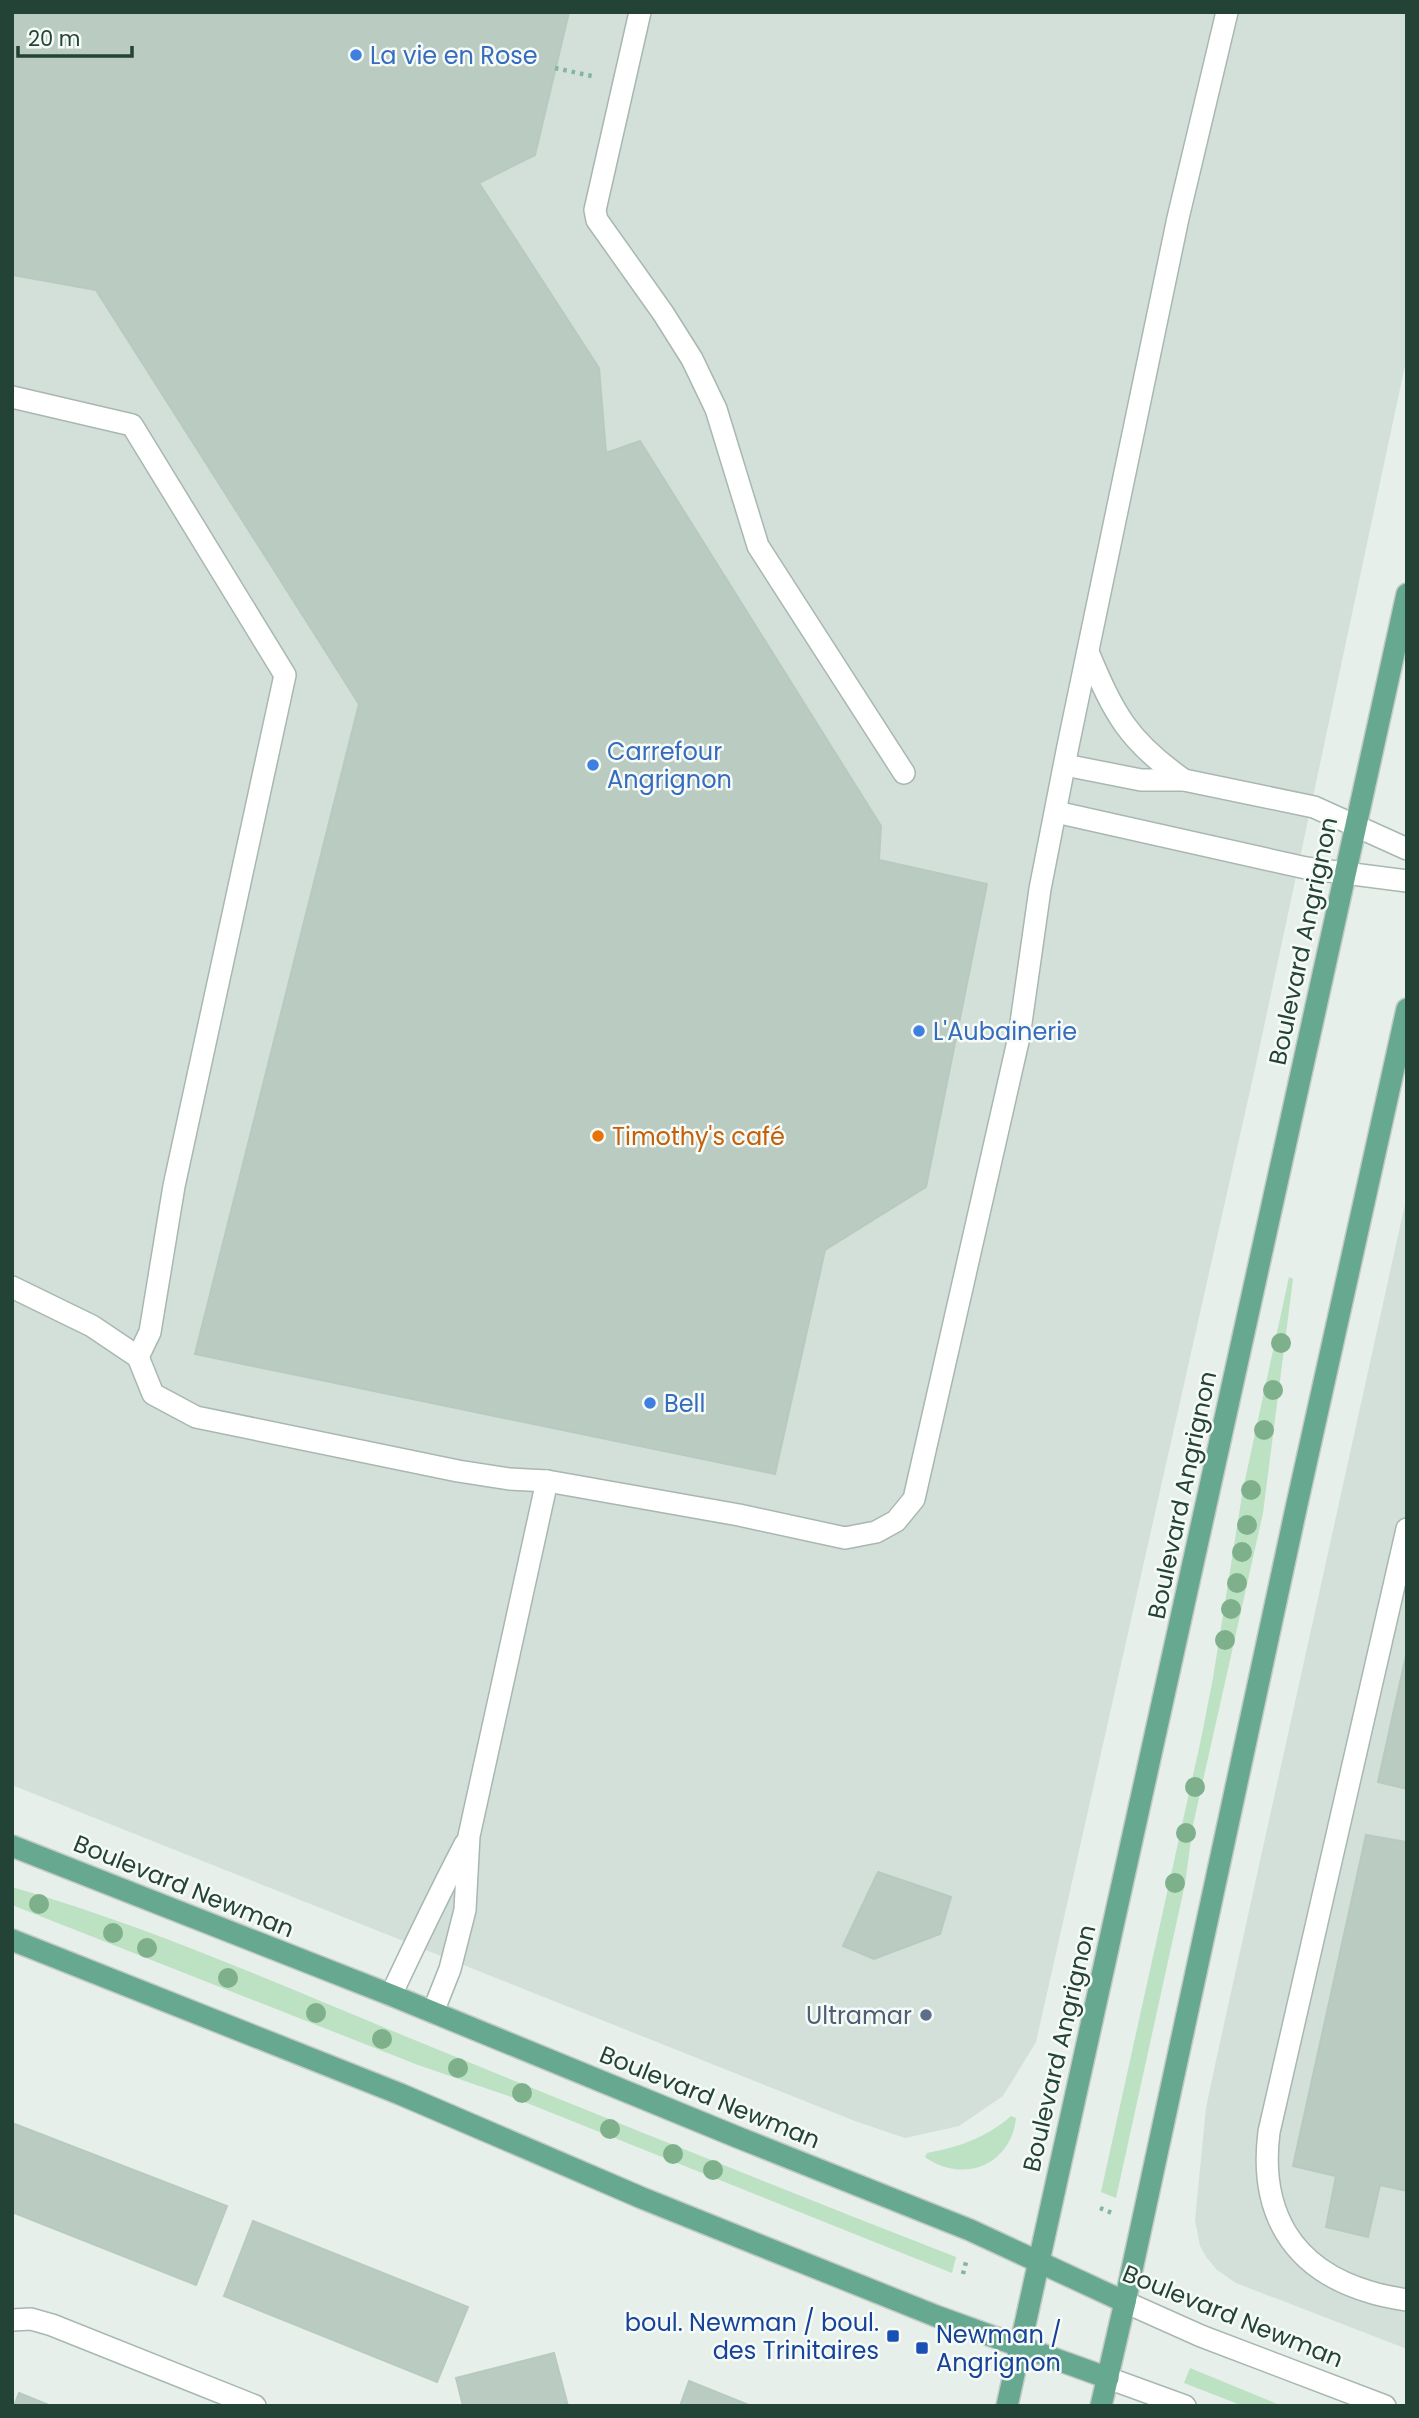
<svg xmlns="http://www.w3.org/2000/svg" width="1419" height="2418" font-family="Poppins,sans-serif">
<rect width="100%" height="100%" fill="#e6efea"/>
<g fill="#d3dfd9">
<polygon points="12,12 1407,12 1407,356 1256,1064 1036,2042 1003,2096 959,2126 905,2138 855,2121 12,1785"/>
<polygon points="1407,1195 1407,2349 1236,2283 1217,2270 1207,2258 1200,2246 1195,2220 1206,2108 1217,2056"/>
</g>
<g fill="#bde1c3">
<polygon points="1289,1277 1293,1279 1263,1513 1193,1825 1185,1884 1116,2198 1101,2192 1201,1739 1213,1678 1243,1489"/>
<path d="M12 1887C149 1926 280 1985 412 2039 593 2113 774 2186 956 2257L952 2273 517 2099 418 2065 12 1905Z"/>
<path d="M1011 2116 1016 2118C1011 2166 962 2184 925 2157L927 2153C959 2147 986 2138 1011 2116Z"/>
<polygon points="1190,2368 1282,2406 1243,2406 1184,2383"/>
</g>
<g fill="#bacbc2" stroke="#b7cac0" stroke-width="2">
<polygon points="12,12 569,12 535,155 479,183 599,368 606,453 640,441 881,826 879,860 987,884 926,1187 825,1250 775,1474 195,1354 359,704 96,290 12,275"/>
<polygon points="1407,1651 1407,1789 1378,1782"/>
<polygon points="1366,1835 1407,1842 1407,2191 1380,2185 1368,2237 1326,2227 1336,2176 1293,2166"/>
<polygon points="878,1872 951,1897 940,1934 874,1959 843,1946"/>
<polygon points="12,2123 227,2206 196,2285 12,2212"/>
<polygon points="253,2221 468,2307 437,2382 224,2296"/>
<polygon points="554,2353 568,2406 463,2406 456,2378"/>
<polygon points="689,2381 751,2406 680,2406"/>
<polygon points="19,2393 51,2406 14,2406"/>
</g>
<g fill="none" stroke-linecap="round" stroke-linejoin="round">
<g stroke="#a8b8b1" stroke-width="24">
<g id="minor">
<polyline points="640,12 595,210 597,220 663,313 692,359 716,409 758,546 904,773"/>
<polyline points="12,397 132,425 285,675 174,1186 150,1332 138,1357"/>
<path d="M1088 652C1114 714 1128 741 1184 780"/>
<polyline points="1065,765 1141,780 1184,780 1314,807 1407,849"/>
<polyline points="1056,812 1306,868 1407,881"/>
<polyline points="12,1287 92,1326 138,1357 153,1394 196,1417 458,1471 509,1479 547,1481 739,1515 845,1538 876,1532 896,1521 914,1499 1019,1037 1040,889 1068,746 1178,218 1227,12"/>
<path d="M1407 1529 1269 2132C1259 2211 1291 2269 1370 2292 1382 2296 1395 2298 1407 2300"/>
<path d="M391 1995C415 1944 439 1894 465 1844"/>
<polyline points="433,2012 450,1969 465,1910 469,1836 547,1481"/>
<polyline points="1125,2302 1201,2336 1385,2406"/>
<polyline points="12,2320 31,2319 52,2325 255,2406"/>
<polyline points="1108,2378 1185,2406"/>
</g>
</g>
<g stroke="#c1cac7" stroke-width="24">
<g id="major">
<polyline points="12,1846 391,1995 737,2137 970,2230 1125,2302"/>
<polyline points="12,1940 400,2094 642,2198 759,2245 936,2316 1108,2378"/>
<polyline points="1007,2406 1407,594"/>
<polyline points="1101,2406 1125,2302 1297,1504 1407,1009"/>
</g>
</g>
<g stroke="#84b5a0" stroke-width="4.5" stroke-dasharray="3.5 5" stroke-linecap="butt">
<polyline points="555,68 596,77"/>
<polyline points="1100,2208 1112,2213"/>
<polyline points="963,2274 966,2262"/>
</g>
<use href="#minor" stroke="#fff" stroke-width="21"/>
<use href="#major" stroke="#67a890" stroke-width="21"/>
</g>
<g fill="#7fb08c">
<circle cx="1281" cy="1343" r="10"/>
<circle cx="1273" cy="1390" r="10"/>
<circle cx="1264" cy="1430" r="10"/>
<circle cx="1251" cy="1490" r="10"/>
<circle cx="1247" cy="1525" r="10"/>
<circle cx="1242" cy="1552" r="10"/>
<circle cx="1237" cy="1583" r="10"/>
<circle cx="1231" cy="1609" r="10"/>
<circle cx="1225" cy="1640" r="10"/>
<circle cx="1195" cy="1787" r="10"/>
<circle cx="1186" cy="1833" r="10"/>
<circle cx="1175" cy="1883" r="10"/>
<circle cx="39" cy="1904" r="10"/>
<circle cx="113" cy="1933" r="10"/>
<circle cx="147" cy="1948" r="10"/>
<circle cx="228" cy="1978" r="10"/>
<circle cx="316" cy="2013" r="10"/>
<circle cx="382" cy="2039" r="10"/>
<circle cx="458" cy="2068" r="10"/>
<circle cx="522" cy="2093" r="10"/>
<circle cx="610" cy="2129" r="10"/>
<circle cx="673" cy="2154" r="10"/>
<circle cx="713" cy="2170" r="10"/>
</g>
<g fill="#3f7fe0" stroke="#f7fbf8" stroke-width="2.5">
<circle cx="356" cy="55" r="7"/>
<circle cx="593" cy="765" r="7"/>
<circle cx="919" cy="1031" r="7"/>
<circle cx="650" cy="1403" r="7"/>
</g>
<circle fill="#e8710a" stroke="#f7fbf8" stroke-width="2.5" cx="598" cy="1136" r="7"/>
<circle fill="#5c6f8a" stroke="#f7fbf8" stroke-width="2.5" cx="926" cy="2015" r="7"/>
<g fill="#1a4fb4" stroke="#f7fbf8" stroke-width="2.5">
<rect x="886" y="2329" width="14" height="14" rx="3.5"/>
<rect x="915" y="2341" width="14" height="14" rx="3.5"/>
</g>
<g text-anchor="middle" dominant-baseline="central" stroke-width="5" stroke-linejoin="round" paint-order="stroke">
<g font-size="24" fill="#366cbe" stroke="#f7fbf8" text-anchor="start">
<text x="370" y="55">La vie en Rose</text>
<text x="607" y="751">Carrefour<tspan x="607" dy="28">Angrignon</tspan></text>
<text x="933" y="1031">L'Aubainerie</text>
<text x="664" y="1403">Bell</text>
</g>
<g font-size="24" fill="#234337" stroke="#f7fbf8">
<text transform="translate(1303 941) rotate(-78)">Boulevard Angrignon</text>
<text transform="translate(1182 1495) rotate(-78)">Boulevard Angrignon</text>
<text transform="translate(184 1886) rotate(22)">Boulevard Newman</text>
<text transform="translate(1059 2048) rotate(-77)">Boulevard Angrignon</text>
<text transform="translate(710 2097) rotate(22)">Boulevard Newman</text>
<text transform="translate(1233 2316) rotate(22)">Boulevard Newman</text>
</g>
<g font-size="24" fill="#c56008" stroke="#f7fbf8" text-anchor="start">
<text x="612" y="1136">Timothy's café</text>
</g>
<g font-size="24" fill="#4e5e75" stroke="#f7fbf8" text-anchor="end">
<text x="912" y="2015">Ultramar</text>
</g>
<g font-size="24" fill="#164399" stroke="#f7fbf8" text-anchor="end">
<text x="879" y="2322">boul. Newman / boul.<tspan x="879" dy="28">des Trinitaires</tspan></text>
<text x="936" y="2334" text-anchor="start">Newman /<tspan x="936" dy="28">Angrignon</tspan></text>
</g>
</g>
<rect width="1419" height="2418" fill="none" stroke="#234337" stroke-width="28"/>
<path d="M18 46v10h114v-10" fill="none" stroke="#234337" stroke-width="3.5"/>
<text x="28" y="46" font-size="21" fill="#234337" stroke="#f7fbf8" stroke-width="5" paint-order="stroke">20 m</text>
</svg>
